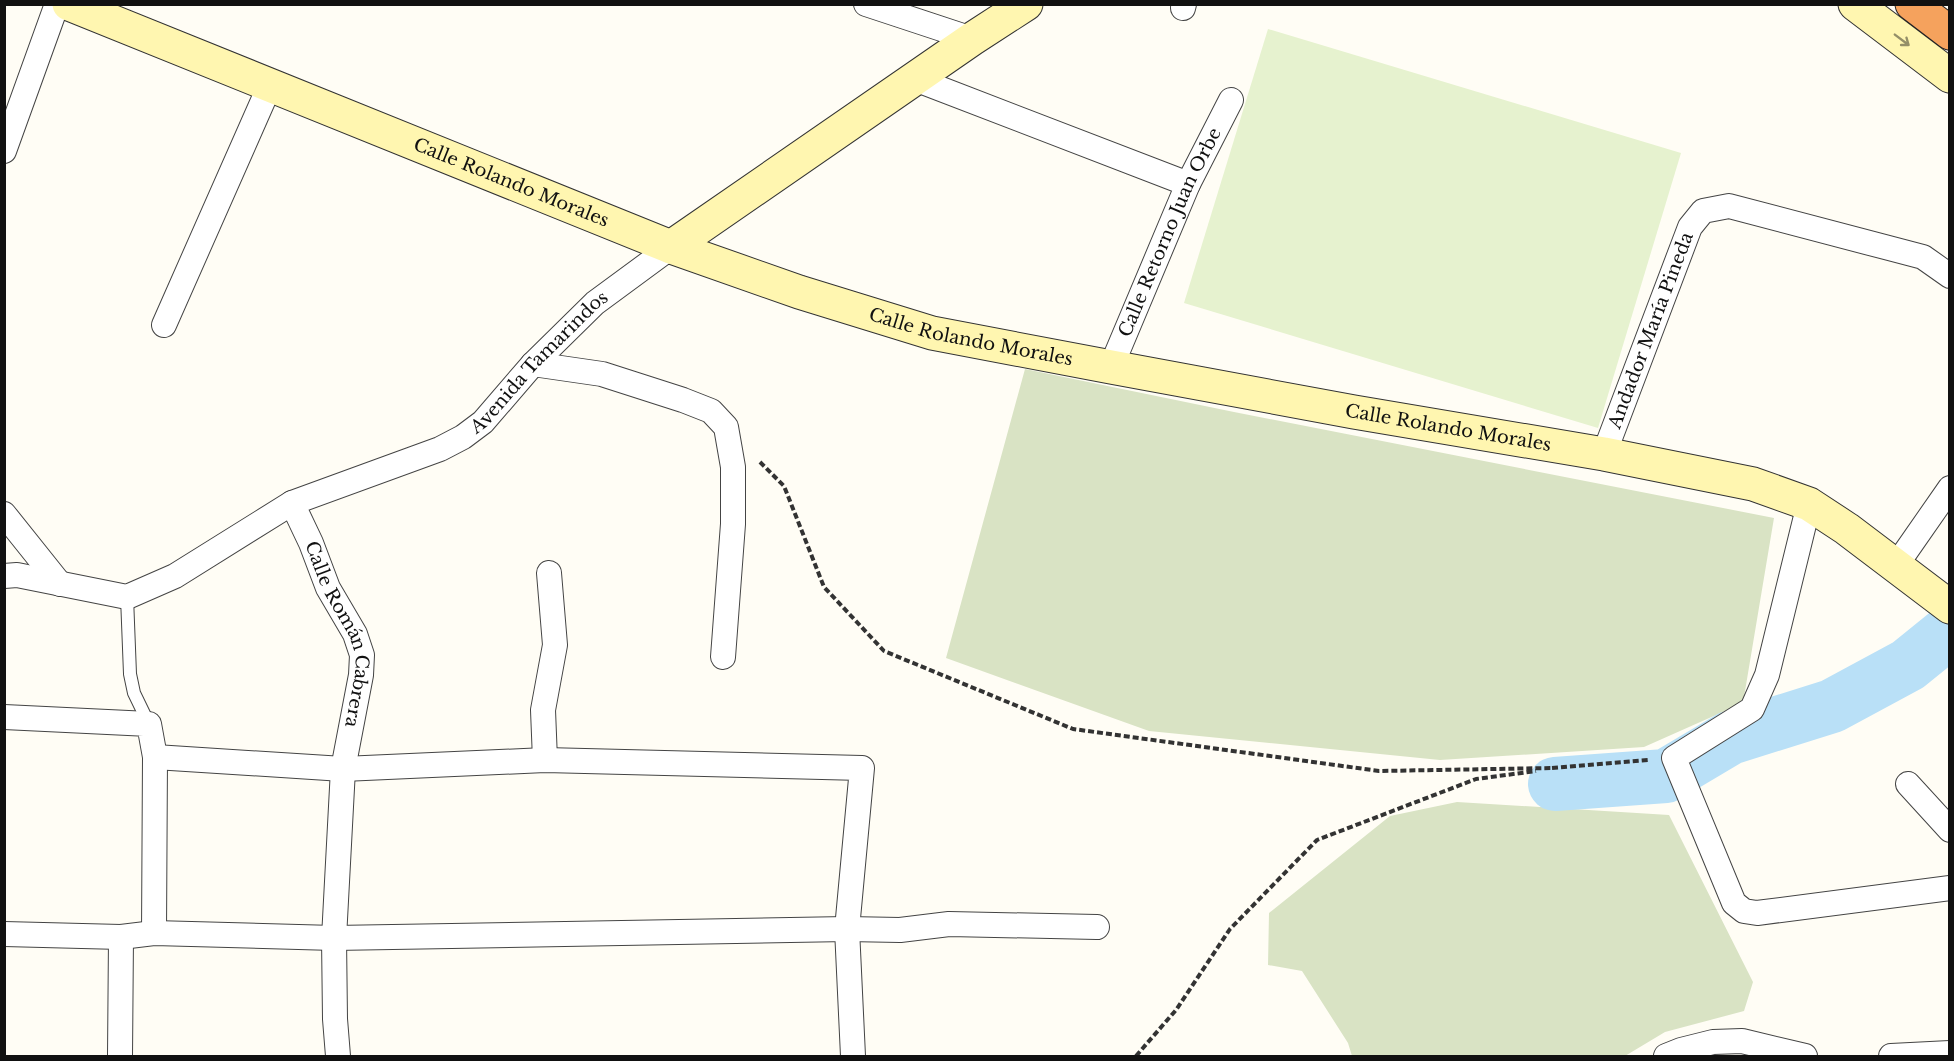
<svg xmlns="http://www.w3.org/2000/svg" width="1954" height="1061" font-family="'Libre Baskerville',serif">
<rect width="100%" height="100%" fill="#fffdf5"/>
<g fill="#d9e3c4">
<polygon points="1025,369 1234,412 1774,518 1743,703 1644,747 1440,760 1149,731 946,658"/>
<polygon points="1457,802 1669,815 1753,982 1744,1011 1665,1032 1625,1056 1352,1056 1348,1043 1302,971 1268,965 1269,913 1390,816"/>
</g>
<polygon fill="#e6f2cf" points="1268,29 1681,153 1598,428 1184,303"/>
<g fill="none" stroke-linecap="round" stroke-linejoin="round">
<polyline stroke="#b9e0f7" stroke-width="54" points="1555,784 1666,776 1730,738 1832,706 1908,665 1950,631"/>
<g stroke="#444" stroke-width="14">
<polyline id="lane" points="127,597 130,674 134,693 149,724"/>
</g>
<g stroke="#444" stroke-width="26">
<g id="street">
<polyline points="866,4 972,39"/>
<polyline points="1183,8 1184,4"/>
<polyline points="915,79 1188,184"/>
<polyline points="4,151 57,4"/>
<polyline points="164,325 270,85"/>
<polyline points="533,364 602,374 683,400 711,411 726,427 733,467 733,524 723,657"/>
<path id="s1" d="M1111 367 1188 184 1231 100"/>
<path id="s2" d="M1604 454 1690 227 1703 211 1729 206 1885 247 1923 257 1950 276"/>
<path id="s3" d="M292 503 311 543 328 588 355 634 362 655 361 675 343 769 334 938 335 1019 338 1056"/>
<polyline points="1809,504 1767,675 1752,709 1674,758 1734,903 1744,911 1757,913 1950,888"/>
<polyline points="4,514 60,584"/>
<polyline points="1895,567 1950,488"/>
<path id="s4" d="M4 576 17 575 127 597 175 576 292 503 440 449 463 437 483 422 533 364 595 303 671 247"/>
<polyline points="4,717 149,724 155,757 154,933"/>
<polyline points="155,757 343,769 545,760 862,768 847,929 853,1056"/>
<polyline points="545,760 543,710 555,645 549,573"/>
<polyline points="1908,784 1950,830"/>
<polyline points="4,934 121,937 154,933 334,938 847,929 900,930 949,924 1097,927"/>
<polyline points="120,1056 121,937"/>
<polyline points="1666,1056 1681,1050 1713,1042 1742,1041 1805,1056"/>
<polyline points="1891,1056 1950,1053"/>
</g>
</g>
<g stroke="#333" stroke-width="35">
<g id="secondary">
<path id="s5" d="M69 4 671 247 799 292 932 333 1111 367 1354 412 1604 454 1753 484 1809 504 1847 529 1950 607"/>
<polyline points="1855,4 1950,76"/>
<polyline points="671,247 972,39 1026,4"/>
</g>
</g>
<g stroke="#222" stroke-width="35">
<polyline id="highway" points="1912,4 1950,33"/>
</g>
<g stroke="#333" stroke-width="4" stroke-dasharray="6 3" stroke-linecap="butt">
<polyline points="760,462 784,486 824,587 884,651 1073,729 1379,771 1552,768"/>
<polyline points="1552,768 1649,760"/>
<polyline points="1136,1056 1176,1010 1230,929 1317,840 1476,779 1536,771"/>
</g>
<use href="#lane" stroke="#fff" stroke-width="12"/>
<use href="#street" stroke="#fff" stroke-width="24"/>
<use href="#secondary" stroke="#fff6b0" stroke-width="33"/>
<use href="#highway" stroke="#f5a25d" stroke-width="33"/>
</g>
<defs><path id="oneway-shaft" d="M-6 0H5M1.5-3L5.5 0L1.5 3" fill="none" stroke-width="1.6" stroke-linecap="round" stroke-linejoin="round" transform="scale(1.5)"/></defs>
<use stroke="#948f68" href="#oneway-shaft" transform="translate(1902 40) rotate(37)"/>
<g text-anchor="middle" dominant-baseline="central" stroke-width="6" stroke-linejoin="round" paint-order="stroke">
<g font-size="18" fill="#111" stroke="#fff">
<text stroke="none"><textPath href="#s5" startOffset="477">Calle Rolando Morales</textPath></text>
<text stroke="none"><textPath href="#s1" startOffset="147">Calle Retorno Juan Orbe</textPath></text>
<text stroke="none"><textPath href="#s2" startOffset="132">Andador María Pineda</textPath></text>
<text stroke="none"><textPath href="#s5" startOffset="963">Calle Rolando Morales</textPath></text>
<text stroke="none"><textPath href="#s4" startOffset="606">Avenida Tamarindos</textPath></text>
<text stroke="none"><textPath href="#s5" startOffset="1449">Calle Rolando Morales</textPath></text>
<text stroke="none"><textPath href="#s3" startOffset="142">Calle Román Cabrera</textPath></text>
</g>
</g>
<rect width="1954" height="1061" fill="none" stroke="#111111" stroke-width="12"/>
</svg>
